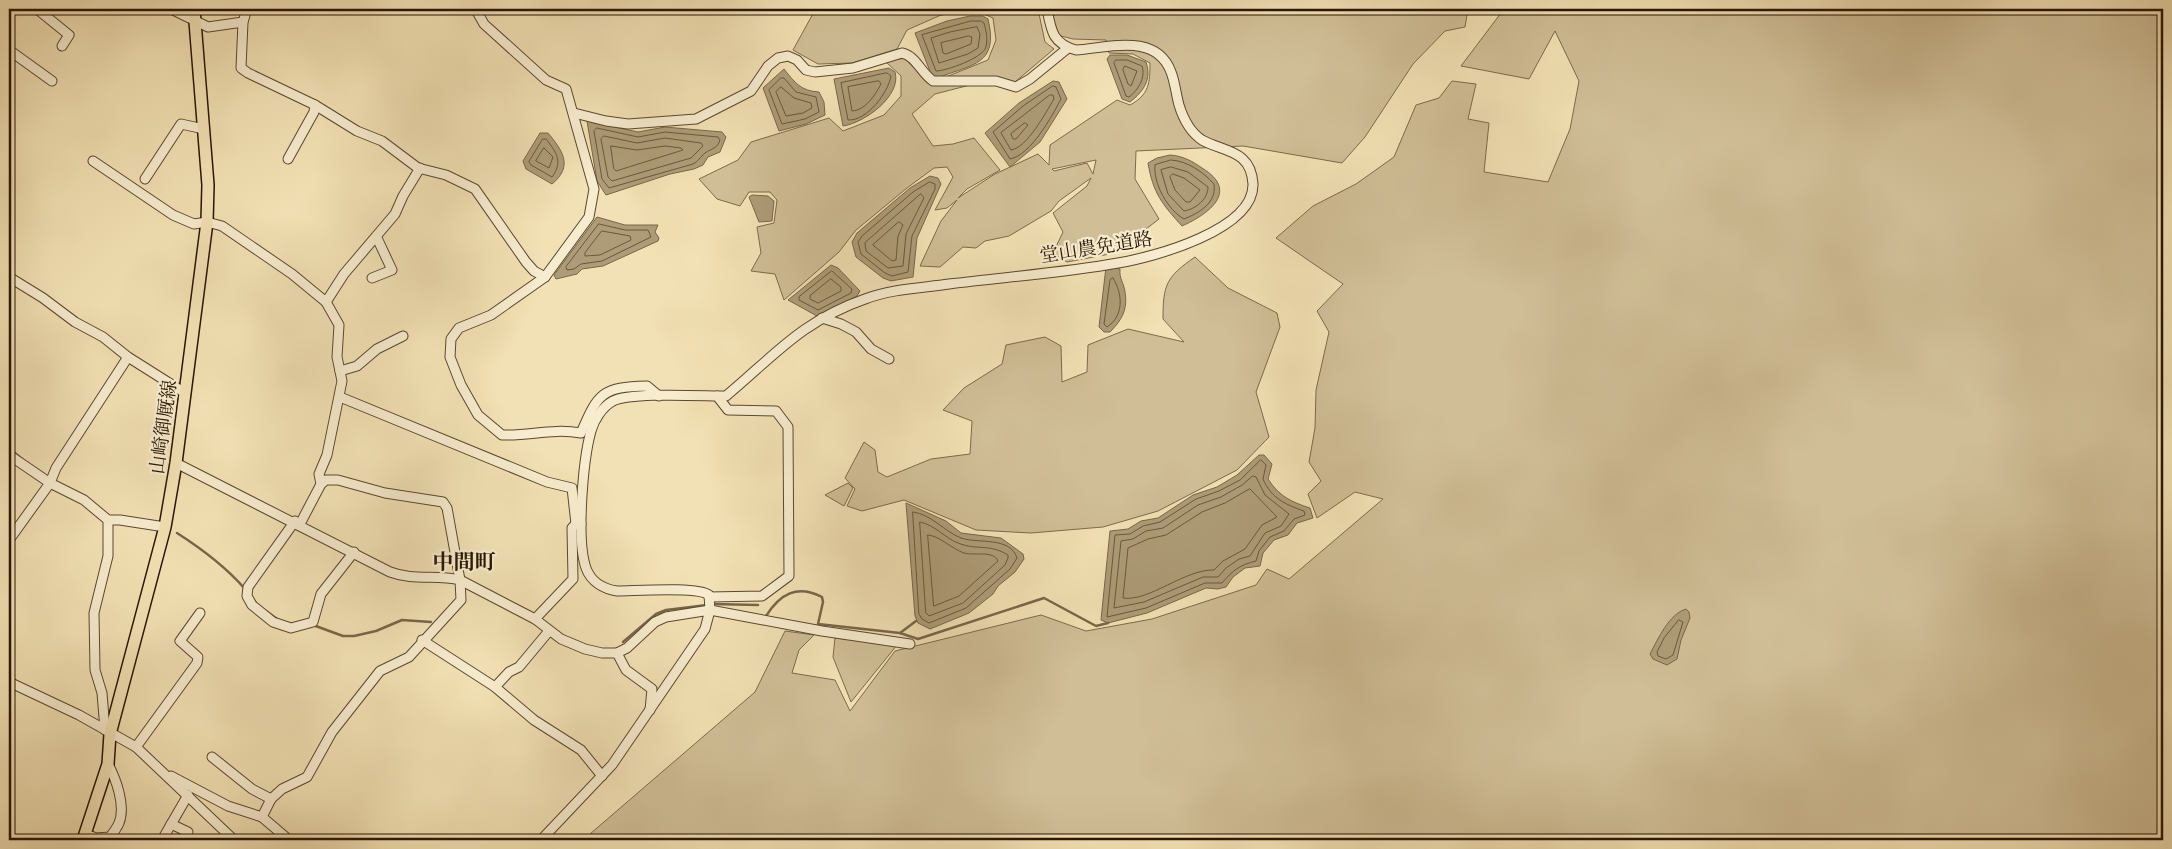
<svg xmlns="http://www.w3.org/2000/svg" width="2172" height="849" font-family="'EB Garamond','Noto Serif JP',serif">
<rect width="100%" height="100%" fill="#f2e1b4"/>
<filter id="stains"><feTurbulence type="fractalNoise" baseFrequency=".004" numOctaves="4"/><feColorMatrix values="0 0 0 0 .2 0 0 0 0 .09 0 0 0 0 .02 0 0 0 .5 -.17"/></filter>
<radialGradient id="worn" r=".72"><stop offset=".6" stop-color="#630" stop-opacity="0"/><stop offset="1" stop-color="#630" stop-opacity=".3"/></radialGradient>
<g fill="#d0be96" stroke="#7c6a4c" fill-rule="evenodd">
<polygon points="813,9 1038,9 1045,42 1054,49 1015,82 941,79 988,60 996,40 993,18 977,11 941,15 907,30 897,49 852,63 818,64 793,50 815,10"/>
<path d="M1050 9H1468L1465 27 1445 31 1413 64 1365 137 1342 163 1243 146 1136 151 1135 179 1159 219 1115 253 1067 262 1053 253 1063 232 1053 213 1087 186 1091 178 1059 201 1051 211 1009 236 985 241 976 248 963 247 940 267 920 266 941 221 957 200 947 208 935 210 953 177 947 167 934 168 907 188 856 230 839 252 784 300 775 274 751 271 761 253 757 227 774 223 777 200 770 192H749L740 206 717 199 699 179 738 160 751 142 829 118 843 131 884 115 901 96V76L886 62 904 58 928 82 974 84 935 94 912 114 933 146 953 144 974 138 1000 170 967 189 958 198 995 174 1038 154 1049 165 1050 145 1117 100 1130 105C1149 95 1150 83 1150 63L1133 54 1109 53 1106 40 1073 39 1057 35ZM1096 160 1093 174 1087 163 1054 171 1052 169Z"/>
<polygon points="1504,9 2163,9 2163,840 583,840 755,692 785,631 814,635 799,650 792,673 835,680 850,711 895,651 1041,615 1086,631 1152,619 1256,585 1267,569 1289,579 1383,499 1355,492 1317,518 1308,494 1321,481 1309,462 1315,428 1316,390 1329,332 1317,311 1343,284 1276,238 1313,206 1356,184 1394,157 1416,105 1439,98 1452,81 1476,84 1468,119 1489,123 1484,172 1548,182 1570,129 1579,81 1555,31 1529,79 1461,66"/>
<path d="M1195 257 1228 288 1277 313 1280 327 1256 392 1269 437 1237 470 1158 511 1103 527 1031 533 976 530 904 500 862 511 847 506 855 489 845 478 864 442 875 450 878 472 887 477 931 459 970 454 972 421 943 410 964 388 1002 364 1006 345 1045 337 1061 346 1062 382 1087 372 1088 345 1128 329 1184 342 1163 319C1163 285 1166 277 1195 257Z"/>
<polygon points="848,483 853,488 844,506 825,495"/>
<polygon points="835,638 897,645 851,702 833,657"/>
</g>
<g fill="#ad9c77" stroke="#786648">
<path d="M970 16H983L988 19C999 65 973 64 937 78L931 74 915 33 947 21Z"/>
<path d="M1110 55H1127L1146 62C1152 79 1144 91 1130 102L1122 99 1107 59Z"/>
<path d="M889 68 895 72C902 96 864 123 843 126L834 79Z"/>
<path d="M784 69C795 83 801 91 819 92L824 102 825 115 806 124 779 131 763 88Z"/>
<polygon points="1053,81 1059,82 1067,99 1040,142 1010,167 985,133 1019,103"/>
<polygon points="587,121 638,132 665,127 722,132 726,137 720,152 708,157 703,165 694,169 670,174 606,195 597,181"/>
<path d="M540 133H548C562 150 574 166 552 184L526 169 523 161Z"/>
<path d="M1170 155C1183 156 1192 161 1202 168 1240 191 1209 214 1182 226 1162 204 1153 193 1148 163L1157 158Z"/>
<polygon points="930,176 938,178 941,184 917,238 913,277 891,281 883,278 856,257 852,242 857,233 910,188"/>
<polygon points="752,195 768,196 774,201 772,221 759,222 749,197"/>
<polygon points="597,217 625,225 658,225 655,232 659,238 658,241 603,266 582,269 577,274 556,279 554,275"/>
<polygon points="831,265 838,268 860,291 857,296 817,316 788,300"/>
<path d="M1106 267 1120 269C1119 279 1124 283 1125 292 1128 309 1122 320 1110 332H1104L1099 327Z"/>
<path d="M1259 455H1264L1272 464 1268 479C1279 496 1291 502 1310 508L1313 518 1297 523 1288 535 1274 540 1263 553 1260 566 1245 568 1233 577 1226 587 1218 589 1206 588 1147 613 1108 623 1101 620 1110 531 1128 529 1141 521 1158 518 1193 495 1217 487 1237 475Z"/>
<polygon points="906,503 946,521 961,533 1001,538 1023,554 1024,559 1015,572 998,586 993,594 969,613 930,629 918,623 915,616"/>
<path d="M1686 609 1689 612 1690 618 1681 640 1677 659 1667 665 1653 659 1650 654C1658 639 1669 614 1686 609Z"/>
</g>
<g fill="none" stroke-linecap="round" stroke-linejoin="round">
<g stroke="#6a583c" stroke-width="1">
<path d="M971 21H981L984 23C986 30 988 39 986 47 983 58 946 71 936 71L922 35Z"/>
<polygon points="977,27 980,34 978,48 968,54 939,63 931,38 950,32"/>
<polygon points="969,36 972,37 971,44 946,54 943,53 941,43"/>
<path d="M1116 60H1127L1142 66C1146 78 1138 90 1129 97L1126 96 1114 63Z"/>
<polygon points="1125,66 1137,71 1131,86 1128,84 1123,70"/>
<path d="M887 73 891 76C888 93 867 121 848 120L841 83Z"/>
<polygon points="781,78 784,78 796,92 816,97 819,112 805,119 782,124 769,90"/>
<path d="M879 81 881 84C875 95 866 110 852 111L848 87Z"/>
<path d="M1053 86 1056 87 1061 99C1052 116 1031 155 1010 159L993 132 1023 106Z"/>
<polygon points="781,87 794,98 811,103 812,108 803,113 786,116 776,92"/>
<path d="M1050 95H1053L1054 99C1046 112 1027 148 1011 150L1001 133Z"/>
<polygon points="1025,123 1028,125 1016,139 1013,139 1011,134"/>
<path d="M597 128 638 137 665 132 718 137 720 140C717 149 712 148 705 153 700 157 699 161 693 164L609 188 602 179 594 131Z"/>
<polygon points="604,136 637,143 665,138 701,143 703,146 691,158 612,181 608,177 601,139"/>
<path d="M543 139H546C557 153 563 162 552 177L531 165 529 162Z"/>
<polygon points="611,146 637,150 665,146 681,148 683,150 616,171 614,169"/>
<polygon points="544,148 553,157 549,168 536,161"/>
<path d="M1171 160C1188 161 1203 172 1214 184 1217 203 1199 213 1184 219 1168 210 1153 184 1155 165Z"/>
<path d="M1171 167 1188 172 1208 187C1208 199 1196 209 1184 211L1168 194 1161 170Z"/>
<polygon points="1173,174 1184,178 1200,190 1190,202 1186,202 1175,190 1170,177"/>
<polygon points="930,182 935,184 935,189 912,236 908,272 892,276 885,273 861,254 858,242 862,236 913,192"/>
<polygon points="921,194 924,198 906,234 903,266 888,268 866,251 865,243"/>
<polygon points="899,222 903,225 898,236 896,260 892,261 873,245"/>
<polygon points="599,224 625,230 648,230 651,237 602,261 581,264 574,269 567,270 566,267"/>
<polygon points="602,231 630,236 631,240 600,255 585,256 585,253"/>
<polygon points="832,271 852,289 851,293 818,310 799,300 799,297"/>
<path d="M1113 278C1123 294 1124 316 1107 327L1104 324 1110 280Z"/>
<polygon points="831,279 841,287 841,291 818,303 810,299 810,296"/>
<path d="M1261 460 1266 465 1263 479C1271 498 1286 505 1304 511L1305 515 1294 519 1284 531 1270 537 1259 551 1256 561C1240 565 1233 570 1222 583H1205L1146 608 1107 617 1115 535 1130 534 1143 526 1160 522 1196 499 1219 491 1240 480Z"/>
<polygon points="1253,476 1256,477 1265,495 1289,514 1281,526 1265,533 1250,556 1239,559 1226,568 1218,577 1203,577 1144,602 1114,608 1121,541 1133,539 1146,531 1163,528 1198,505 1221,497 1242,485"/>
<path d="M1250 489 1277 517 1262 525 1245 549 1223 561 1214 570C1185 569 1149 602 1123 598L1128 548 1148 539 1166 535 1202 512 1225 503Z"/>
<path d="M913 512C931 514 945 532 961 538 978 544 1010 536 1017 558L1010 569 966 608 929 623 922 619 919 614Z"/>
<path d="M920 522C935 525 945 538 958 543 978 551 988 543 1008 555V558L1005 565 963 603 929 616 926 613Z"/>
<path d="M928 535C940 536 952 549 964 553 975 556 993 550 998 561L959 596 934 606Z"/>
<polygon points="1679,620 1683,622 1673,655 1666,659 1658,656 1657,652 1664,638"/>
</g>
<g stroke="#786648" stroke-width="2.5">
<polyline points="9,448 22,459"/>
<path d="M177 533C202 549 226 567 245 589"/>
<polyline points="249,593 256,603"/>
<polyline points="712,604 758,605"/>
<polyline points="266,611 280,621"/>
<path d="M766 616C780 594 797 584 822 597L823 602 818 624 900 633 918 639 1044 598 1096 626 1108 623"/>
<polyline points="313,625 343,636 354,636 376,631 402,620 431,622"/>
<polyline points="900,633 916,621"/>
<polyline points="623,642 656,614 666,610 707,605"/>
</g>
<g stroke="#5a482e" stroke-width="11">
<g id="minor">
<polyline points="37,9 69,35 62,46"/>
<polyline points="171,9 208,27 243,22"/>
<polyline points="247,9 243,22 241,68 248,73 315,105 357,131 382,141 418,168 446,175 475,189 526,262 534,271 545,277"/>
<path d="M476 10 484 24 546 80 566 89 594 189 589 217 545 277 491 315 459 328 451 339 450 357 461 385 478 415 502 435C530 436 552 428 581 433 598 393 602 387 647 386L659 396"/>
<polyline points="9,50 52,81"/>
<path d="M574 113 606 121 628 124 696 119 751 91 768 66 778 58 788 56 797 60 806 70 815 72 853 68 902 53C916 56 921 73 933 81H996L1016 87 1030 79 1068 48"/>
<polyline points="288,159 314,112 315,105"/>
<polyline points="93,161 173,215 194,224 207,222 222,226 292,274 326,302 339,325 337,357 342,381 327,455 319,474 321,484"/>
<polyline points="145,179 181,124 204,129"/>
<polyline points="9,277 43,298 75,322 103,337 128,357 185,393"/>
<polyline points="372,278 392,270 377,238"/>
<polyline points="326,302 344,274 395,214 403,196 420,168"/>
<polyline points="822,318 841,324 856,332 871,349 889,359"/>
<polyline points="340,371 357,366 377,349 403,336"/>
<polyline points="340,397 547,482 572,488 576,524"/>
<polyline points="9,455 50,483 84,500 108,520 120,520 165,527"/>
<path d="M176 463 390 572C414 581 437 574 460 580L535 619 561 639 585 649 602 653H617L627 648 655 622 666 617 710 610 705 629 612 765 541 840"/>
<polyline points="295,521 248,587 247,596 252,605 273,622 291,628 313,622 321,594 354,552"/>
<polyline points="9,540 50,483 56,468 128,357"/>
<polyline points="709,597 762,596 789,576 788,427 776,411 728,410 717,396"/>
<polyline points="535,619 573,579 572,528 576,524 581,524"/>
<polyline points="422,640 495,687 534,720 581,750 602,776"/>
<path d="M910 644 822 631 710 610 709 595C698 586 634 591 617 591 604 589 591 582 586 568 576 540 583 460 591 431 594 420 602 407 613 401 631 392 702 396 726 396 775 355 802 321 865 299 891 289 921 288 949 284 1005 277 1063 273 1118 263 1154 257 1254 230 1253 184 1251 149 1223 152 1202 140 1190 132 1183 118 1179 105 1176 94 1175 82 1171 72 1156 32 1108 48 1076 50 1053 44 1051 31 1047 9"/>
<polyline points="617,653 626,670 652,689 650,710"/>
<polyline points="9,682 79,715 136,747 234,840"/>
<polyline points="495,687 509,672 519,667 549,631"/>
<polyline points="105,730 102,693 95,670 94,613 108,556 108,520"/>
<polyline points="136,747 197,663 198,657 180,641 200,613"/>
<polyline points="212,757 252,789 271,799"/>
<polyline points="171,776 228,806 262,817 289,840"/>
<polyline points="262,817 271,799 282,789 307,777 332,732 380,671 409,657 461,600 460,580 447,508 443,502 385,493 338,480 326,480 321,484 300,524"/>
<polyline points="171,824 188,832"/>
<path d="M85 834 96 838 110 837C113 833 117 828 119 823 126 806 116 779 108 764"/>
<polyline points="162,840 188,795"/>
</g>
</g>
<g stroke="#281502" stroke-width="14">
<polyline id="major" points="83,840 108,764 110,734 165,527 176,463 207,222 208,185 194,9"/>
</g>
<use href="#minor" stroke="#f7ecce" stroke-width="9"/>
<use href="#major" stroke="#f2e1b4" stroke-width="11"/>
</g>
<g text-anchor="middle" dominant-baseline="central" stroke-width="4.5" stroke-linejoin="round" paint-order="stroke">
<g font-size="19" fill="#281502" stroke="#f7ecce">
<text transform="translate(1096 247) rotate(-9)">堂山農免道路</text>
<text transform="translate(163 427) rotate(-82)">山崎御厩線</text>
</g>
<g font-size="21" font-weight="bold" fill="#281502" stroke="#f7ecce">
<text x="464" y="561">中間町</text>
</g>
</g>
<rect width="2172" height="849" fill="none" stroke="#f2e1b4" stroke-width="30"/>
<rect x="10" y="10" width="2152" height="829" fill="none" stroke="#281502" stroke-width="2.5"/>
<rect x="15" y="15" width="2142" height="819" fill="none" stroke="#281502"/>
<rect width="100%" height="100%" filter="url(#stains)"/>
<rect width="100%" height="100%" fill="url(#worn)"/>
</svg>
